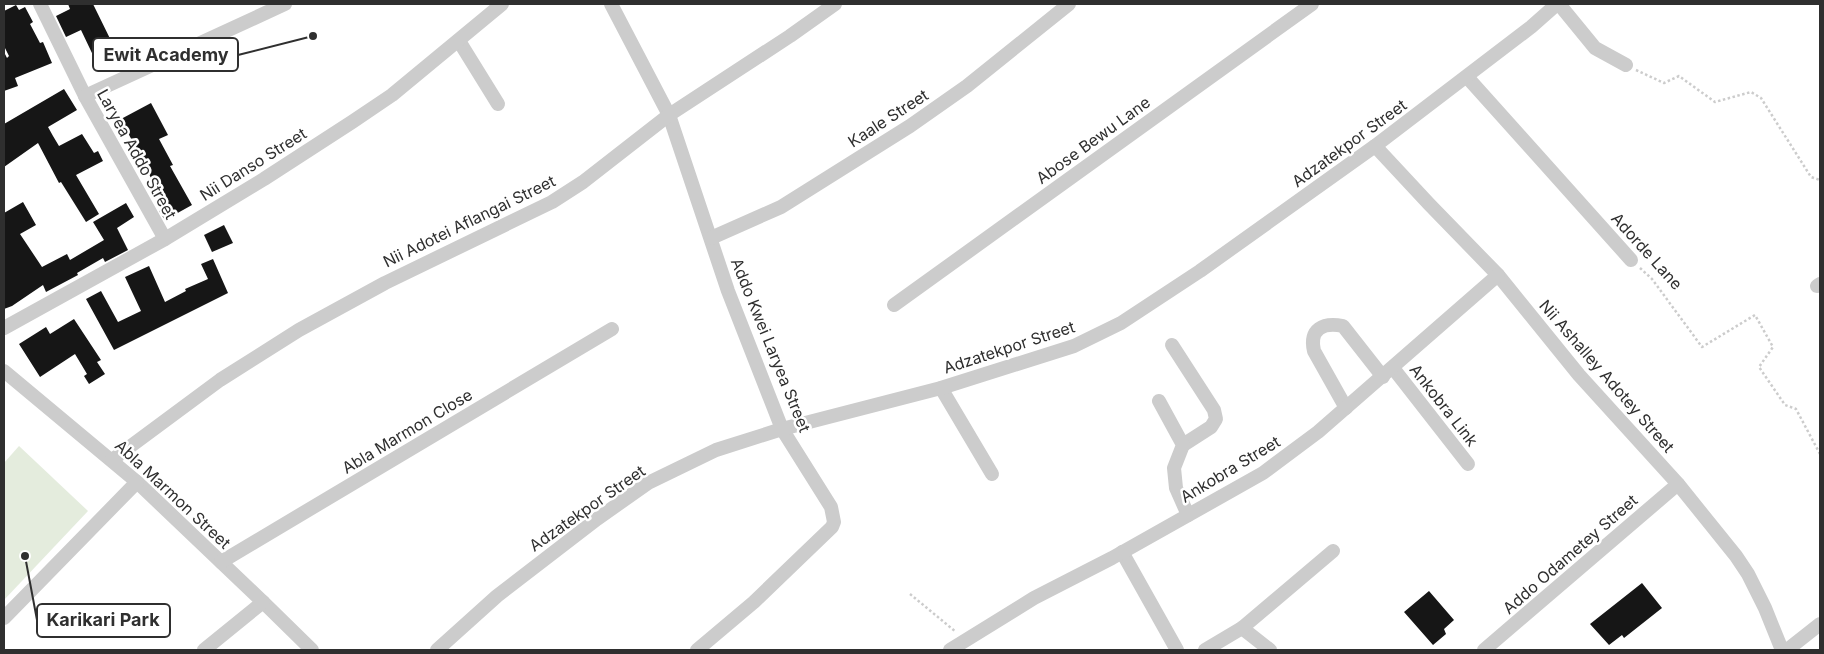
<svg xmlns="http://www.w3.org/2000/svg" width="1824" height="654" font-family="Inter,sans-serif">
<rect width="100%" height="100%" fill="#fff"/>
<polygon fill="#e4ecdd" points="19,446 88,511 4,600 4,463"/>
<g fill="#161616">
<polygon points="68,4 93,4 122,63 101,72 81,30 66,37 56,16 70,9"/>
<polygon points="16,5 19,10 25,7 33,22 30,24 40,43 43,42 52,63 15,78 18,86 4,91 4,52 7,58 9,56 4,46 4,11"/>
<polygon points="64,89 77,110 48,127 53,136 59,146 82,134 94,153 98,151 103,161 76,175 99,214 86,222 61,182 59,183 38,143 4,167 4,124"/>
<polygon points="151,103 168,135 159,139 173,165 170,166 192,205 165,220 159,211 164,208 148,180 151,178 121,119"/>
<polygon points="23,202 36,225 20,234 42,267 67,254 70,260 104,240 93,222 126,203 134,217 117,228 128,250 105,262 103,258 77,273 78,275 46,292 43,285 12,306 4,309 4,213"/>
<polygon points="224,225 233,243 212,252 204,235"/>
<polygon points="213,259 228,293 114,350 86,299 101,291 118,322 141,311 125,277 149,266 165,302 186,291 185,289 208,279 201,264"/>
<polygon points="74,319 101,360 97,362 105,374 89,384 84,376 87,374 75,354 40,377 19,344 46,327 50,334"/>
<polygon points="1642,583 1662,608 1624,638 1622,635 1609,645 1590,624"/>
<polygon points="1429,591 1454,620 1444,629 1446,634 1433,645 1404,612"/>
</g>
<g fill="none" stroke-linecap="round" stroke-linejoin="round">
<g stroke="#ccc" stroke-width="2.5" stroke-dasharray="2.5 2.5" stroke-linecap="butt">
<polyline points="1636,70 1664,83 1679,76 1715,102 1751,92 1761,98 1811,177 1820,180"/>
<polyline points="1640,268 1652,279 1702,347 1755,315 1773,347 1759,367 1785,405 1796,409 1820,454"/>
<polyline points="910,594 956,632"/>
</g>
<g stroke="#ccc" stroke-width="14">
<polyline points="40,4 85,96 165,239"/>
<polyline points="611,4 669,115 728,291 782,429 831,507 834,522 832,527 754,602 697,650"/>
<polyline points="1559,4 1595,48 1626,65"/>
<polyline points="459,41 498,104"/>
<polyline points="1467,77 1631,260"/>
<polyline points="85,96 285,4"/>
<polyline points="1375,146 1429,204 1498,275 1579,375 1678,484 1736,556 1748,574 1765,608 1782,650"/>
<polyline points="711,238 781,207 910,126 967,86 1069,4"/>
<polyline points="1817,286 1820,284"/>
<polyline points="894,305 1312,4"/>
<polyline points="4,328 165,239 264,179 352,122 392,95 502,4"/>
<polyline points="1172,345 1214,410 1216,419 1211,427 1183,445"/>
<polyline points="1393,368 1468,464"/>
<polyline points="4,371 137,482 263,602 312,650"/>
<polyline points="941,388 992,474"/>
<polyline points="1159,401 1183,445 1174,468 1176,488 1188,515"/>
<path d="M1346 408 1314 351C1309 329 1323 322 1343 326L1383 377"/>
<polyline points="112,460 220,380 299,330 385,283 552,202 583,182 669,115 790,36 835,4"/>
<polyline points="1122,552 1177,650"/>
<polyline points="221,562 612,329"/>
<polyline points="4,618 137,482"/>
<polyline points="1242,628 1270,650"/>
<polyline points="204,650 263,602"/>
<polyline points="437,650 497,596 597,519 648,483 716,450 782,429 941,388 1074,346 1121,323 1200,271 1375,146 1531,27 1557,4"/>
<polyline points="950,650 1034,598 1112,558 1263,473 1318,432 1498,275"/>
<polyline points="1205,650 1242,628 1333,551"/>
<polyline points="1484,650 1678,484"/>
<polyline points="1787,650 1820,624"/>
</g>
</g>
<g text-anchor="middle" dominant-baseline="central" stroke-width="5" stroke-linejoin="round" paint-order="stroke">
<g font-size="16" fill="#2f2f2f" stroke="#fff">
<text transform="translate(888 118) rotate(-33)">Kaale Street</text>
<text transform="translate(1093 140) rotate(-36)">Abose Bewu Lane</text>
<text transform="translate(1349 143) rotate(-36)">Adzatekpor Street</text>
<text transform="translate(137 154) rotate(61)">Laryea Addo Street</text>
<text transform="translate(253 164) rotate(-32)">Nii Danso Street</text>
<text transform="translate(469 221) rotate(-26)">Nii Adotei Aflangai Street</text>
<text transform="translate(1647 251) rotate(48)">Adorde Lane</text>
<text transform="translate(771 345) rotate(68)">Addo Kwei Laryea Street</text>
<text transform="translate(1009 347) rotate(-18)">Adzatekpor Street</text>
<text transform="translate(1607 376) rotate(49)">Nii Ashalley Adotey Street</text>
<text transform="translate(1444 405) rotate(52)">Ankobra Link</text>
<text transform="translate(407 431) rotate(-31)">Abla Marmon Close</text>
<text transform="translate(1230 469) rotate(-31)">Ankobra Street</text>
<text transform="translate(173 494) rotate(43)">Abla Marmon Street</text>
<text transform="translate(587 508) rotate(-35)">Adzatekpor Street</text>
<text transform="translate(1570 554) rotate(-41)">Addo Odametey Street</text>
</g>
</g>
<path fill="none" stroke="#2f2f2f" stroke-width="2" d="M313 36L238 55M25 556L37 620"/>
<g fill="#2f2f2f" stroke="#fff" stroke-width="2">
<circle cx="313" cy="36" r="5"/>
<circle cx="25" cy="556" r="5"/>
</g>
<g fill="#fff" stroke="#2f2f2f" stroke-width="2">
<rect x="93" y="38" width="145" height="33" rx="5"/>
<rect x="37" y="604" width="133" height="33" rx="5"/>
</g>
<g font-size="18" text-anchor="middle" font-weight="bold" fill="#2f2f2f">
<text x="166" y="61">Ewit Academy</text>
<text x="103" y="626">Karikari Park</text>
</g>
<rect width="1824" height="654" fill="none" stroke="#2f2f2f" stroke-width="10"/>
</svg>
